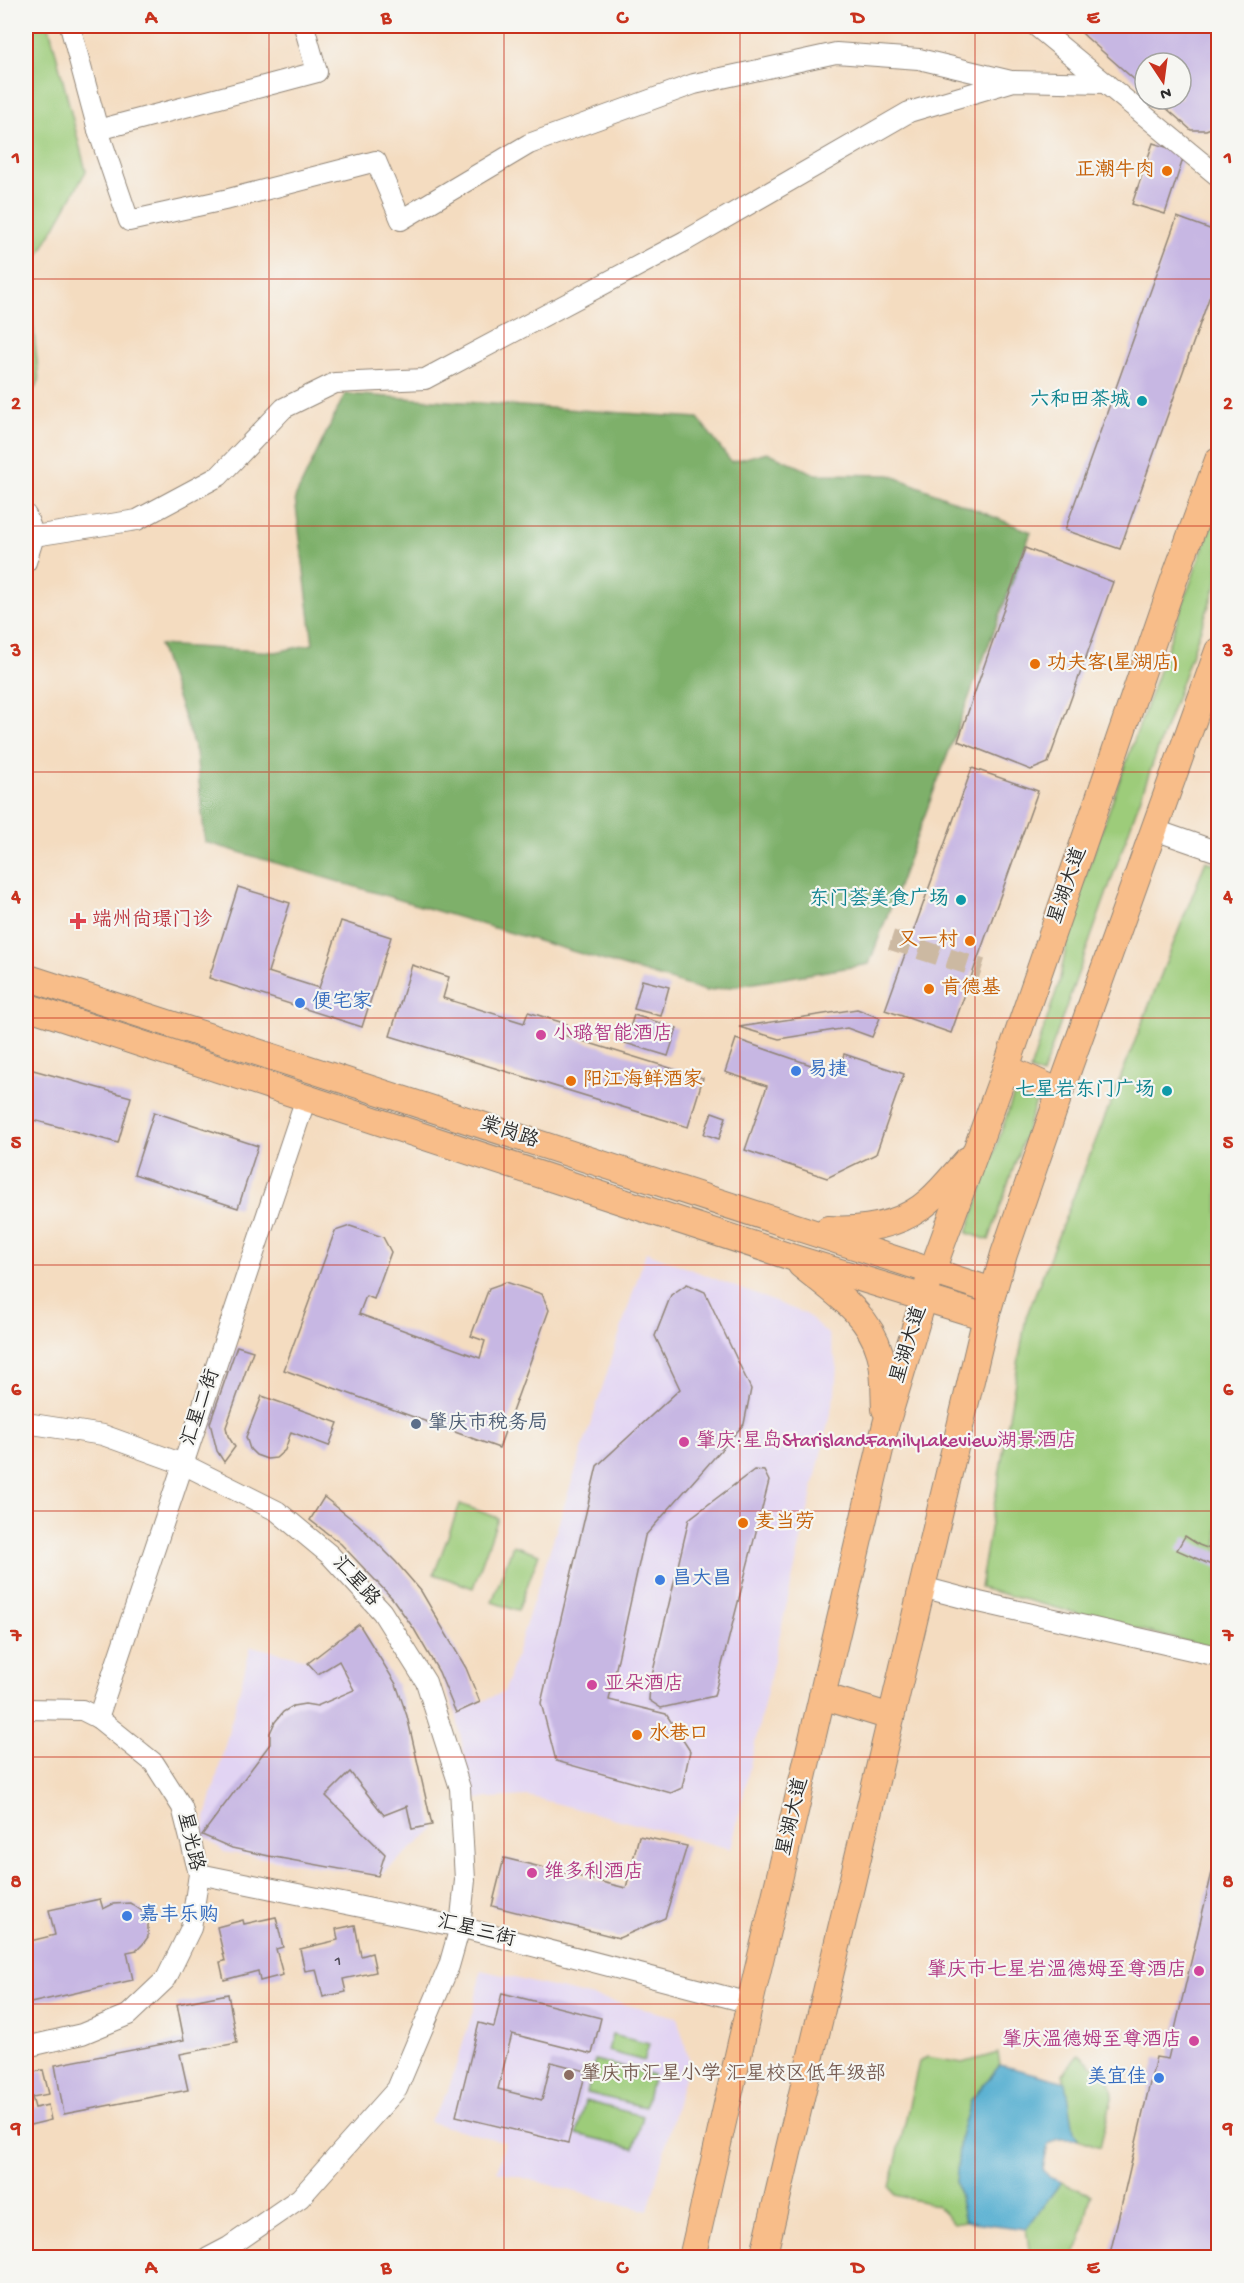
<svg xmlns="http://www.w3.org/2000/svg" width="1244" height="2283" font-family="'Gochi Hand','LXGW WenKai TC',sans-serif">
<rect width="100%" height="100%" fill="#f6f6f2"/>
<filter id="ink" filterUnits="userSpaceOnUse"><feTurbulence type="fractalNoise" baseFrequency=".0167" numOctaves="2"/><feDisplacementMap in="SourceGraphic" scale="12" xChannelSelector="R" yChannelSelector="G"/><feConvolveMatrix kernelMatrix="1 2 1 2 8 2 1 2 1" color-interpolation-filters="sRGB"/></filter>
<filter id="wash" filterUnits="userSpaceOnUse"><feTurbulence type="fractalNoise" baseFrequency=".008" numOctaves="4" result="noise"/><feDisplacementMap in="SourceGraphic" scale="24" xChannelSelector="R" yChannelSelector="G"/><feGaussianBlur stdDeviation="1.35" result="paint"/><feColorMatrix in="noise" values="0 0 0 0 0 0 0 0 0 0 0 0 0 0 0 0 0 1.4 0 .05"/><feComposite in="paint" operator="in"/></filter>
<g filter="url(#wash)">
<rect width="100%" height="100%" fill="#f4dcc0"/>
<g fill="#e2d4f3">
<polygon points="646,1252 806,1314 828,1334 837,1366 835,1392 731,1849 528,1796 473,1799 456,1713 504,1692"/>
<polygon points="365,1630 395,1687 410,1725 435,1829 379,1876 224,1852 202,1833 251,1646 311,1660"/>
<polygon points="481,1970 677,2017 689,2059 648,2211 497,2171 505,2142 429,2122 448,2091 473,2011"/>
</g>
<g fill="#9dcc7a" stroke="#647c52" stroke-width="1.5">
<polygon points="26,26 49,26 86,171 28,275 39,381 26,402"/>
<polygon points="1218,506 1218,580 1042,1075 1030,1070 1059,983 1074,908"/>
<polygon points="1206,861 1218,865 1218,1650 980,1588 1026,1317"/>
<polygon points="1014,1094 1036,1102 989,1240 967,1233"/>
<polygon points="460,1504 498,1518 473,1588 434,1574"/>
<polygon points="513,1545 539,1554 518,1611 492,1602"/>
<polygon points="612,2035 649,2044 644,2061 608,2051"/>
<polygon points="998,2053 1000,2065 971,2100 956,2182 965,2221 954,2223 936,2205 895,2195 890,2187 919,2062 927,2057 963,2063"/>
<polygon points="1079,2054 1110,2081 1113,2094 1100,2147 1078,2139 1074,2132 1063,2074"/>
<polygon points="595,2060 653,2075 645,2107 587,2093"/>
<polygon points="585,2101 643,2116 634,2148 577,2134"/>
<polygon points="1061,2182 1091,2195 1079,2246 1074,2256 1070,2258 1030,2255 1026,2229"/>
</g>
<polygon fill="#7eb06a" stroke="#546e4a" stroke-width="1.5" points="345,394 698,418 731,462 767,452 815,474 890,475 1031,532 869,964 706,991 205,842 196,752 159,645 276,652 313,644 295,498"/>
<polygon fill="#53add0" stroke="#3f6c7e" stroke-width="1.5" points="1000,2065 1066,2082 1074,2131 1078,2139 1058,2139 1048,2145 1043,2169 1049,2177 1061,2182 1026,2229 965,2221 956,2182 960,2136 971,2100"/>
<g id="blocks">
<g fill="#c7b7e3">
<polygon points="1075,26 1218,26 1218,125 1206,130 1191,130 1156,99 1181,99 1181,63 1145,63 1145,89 1086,37"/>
<polygon points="1153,143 1185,153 1165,214 1132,204"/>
<polygon points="1177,217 1218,232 1218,273 1120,549 1065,530"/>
<polygon points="1025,548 1113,582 1048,763 1031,770 958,741"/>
<polygon points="972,768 1038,791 951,1033 885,1010"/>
<polygon points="238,887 290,903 268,972 319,988 341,921 391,937 362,1027 209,978"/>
<polygon points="412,965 449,977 443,998 524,1023 528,1012 567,1024 563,1035 703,1078 688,1127 390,1036"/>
<polygon points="642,980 669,987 661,1016 634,1009"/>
<polygon points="857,1009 880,1018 872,1037 847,1028 779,1039 739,1027"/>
<polygon points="634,1015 677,1028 668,1056 625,1043"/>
<polygon points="736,1039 837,1074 844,1054 904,1074 876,1154 827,1178 745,1150 767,1086 725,1072"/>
<polygon points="26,1068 131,1097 118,1143 26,1118"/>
<polygon points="154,1112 258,1146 238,1208 134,1174"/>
<polygon points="712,1112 726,1117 719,1139 704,1134"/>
<polygon points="350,1226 383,1237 391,1252 374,1299 366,1296 359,1314 480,1358 485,1341 471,1336 489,1288 506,1282 542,1294 549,1310 499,1448 284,1370 335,1231"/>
<polygon points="687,1284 705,1292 751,1389 744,1424 645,1536 609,1700 666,1714 690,1751 682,1788 671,1793 556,1761 541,1703 597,1466 680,1389 655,1336 671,1295"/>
<polygon points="237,1346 253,1351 226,1427 228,1436 235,1447 224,1462 217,1451 210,1423"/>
<polygon points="262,1396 338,1423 329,1446 291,1432 285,1450 276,1458 267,1459 256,1455 250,1449 246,1437"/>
<polygon points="754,1470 764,1471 769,1481 714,1696 661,1708 649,1700 650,1684 689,1519"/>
<polygon points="324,1497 358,1524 396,1562 421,1591 466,1668 480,1702 456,1713 439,1672 414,1629 392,1598 341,1544 310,1520"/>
<polygon points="1185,1536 1199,1545 1218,1552 1218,1568 1177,1550"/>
<polygon points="359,1624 396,1684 407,1716 432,1825 412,1829 407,1806 384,1815 350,1772 326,1796 385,1854 378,1876 269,1856 232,1848 202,1835 270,1744 270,1733 275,1722 283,1712 293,1706 305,1704 317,1706 354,1690 339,1661 318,1674 308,1663"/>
<polygon points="639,1836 687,1846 665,1918 619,1938 492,1906 504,1858 626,1888"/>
<polygon points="1218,1847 1218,2027 1212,2056 1218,2057 1218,2258 1109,2258 1156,2057 1168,2059"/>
<polygon points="100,1899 103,1909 113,1904 130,1903 144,1912 148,1920 148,1937 143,1944 137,1950 127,1952 133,1980 26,2004 26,1942 55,1935 49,1910"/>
<polygon points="276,1917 283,1947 276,1949 283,1975 260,1981 258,1971 224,1980 220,1962 225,1961 217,1927 243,1920 244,1924"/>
<polygon points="355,1925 361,1956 372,1953 376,1972 343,1979 346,1992 323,1997 316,1969 305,1971 300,1949 338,1940 336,1929"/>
<polygon points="502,1993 601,2018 592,2054 512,2034 498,2089 542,2100 551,2062 586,2071 568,2143 456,2116 479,2023 494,2027"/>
<polygon points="228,1994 237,2043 180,2054 188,2090 64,2114 55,2065 184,2040 177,2004"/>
<polygon points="43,2070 49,2094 32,2097 35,2108 48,2105 51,2120 26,2126 26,2074"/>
</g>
</g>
</g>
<g filter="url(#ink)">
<use href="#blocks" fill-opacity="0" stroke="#908476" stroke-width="1.5"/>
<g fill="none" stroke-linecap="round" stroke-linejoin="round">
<polyline stroke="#ccb9a2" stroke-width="20" stroke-dasharray="20 10" stroke-linecap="butt" points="891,940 982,969"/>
<g stroke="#908476" stroke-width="22">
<g id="minor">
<polyline points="70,26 98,130 129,221 229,199 376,161 401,220 529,144 694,84 836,53 919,59 1011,81"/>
<polyline points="1036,26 1218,176"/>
<polyline points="98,130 317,72 304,26"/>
<polyline points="26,515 34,536 26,562"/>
<polyline points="34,536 137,520 219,476 284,408 335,383 425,379 685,241 909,112 1014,81 1106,83"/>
<polyline points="1155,830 1218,852"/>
<polyline points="26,1423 103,1435 183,1464 277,1511 330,1555 382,1612 426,1682 460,1788 465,1880 460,1927 449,1966 397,2089 300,2198 229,2247 208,2258"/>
<polyline points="922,1587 979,1602 1218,1656"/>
<polyline points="26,1709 82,1710 98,1718 154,1763 182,1807 199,1874 191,1928 166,1979 128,2015 82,2034 26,2047"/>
<polyline points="98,1718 306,1098"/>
<polyline points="199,1874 460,1927 750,2003"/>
</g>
</g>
<g stroke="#908476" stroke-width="28">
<g id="major">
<polyline points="26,977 993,1291"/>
<polyline points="26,1006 791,1257 986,1317"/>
<polyline points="1006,1068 1060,1092"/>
<path d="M828 1229C863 1231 901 1226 929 1201 943 1189 955 1173 967 1160"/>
<path d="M801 1265C831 1290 869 1313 880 1353 885 1371 884 1391 885 1409"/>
<polyline points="822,1696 891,1717"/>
<polyline points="692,2258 750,2003 886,1424 932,1271 1006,1068 1174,580 1218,460"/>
<polyline points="763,2258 986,1317 1004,1254 1060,1092 1218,651"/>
</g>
</g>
<use href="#minor" stroke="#fff" stroke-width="20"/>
<use href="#major" stroke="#f8bd89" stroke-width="26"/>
</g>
</g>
<path fill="none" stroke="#c8321e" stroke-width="1.5" stroke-opacity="0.55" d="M269 26V2258M504 26V2258M740 26V2258M975 26V2258M26 279H1218M26 526H1218M26 772H1218M26 1018H1218M26 1265H1218M26 1511H1218M26 1757H1218M26 2004H1218"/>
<g fill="#e8710a" stroke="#f6f6f2" stroke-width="2">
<circle cx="1167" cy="171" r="6"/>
<circle cx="1035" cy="664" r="6"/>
<circle cx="970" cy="941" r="6"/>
<circle cx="929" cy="989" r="6"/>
<circle cx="571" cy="1081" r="6"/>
<circle cx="743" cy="1523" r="6"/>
<circle cx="637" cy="1735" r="6"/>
</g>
<g fill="#0f9aa8" stroke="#f6f6f2" stroke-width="2">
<circle cx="1142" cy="401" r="6"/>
<circle cx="961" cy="900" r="6"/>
<circle cx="1167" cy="1091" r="6"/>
</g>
<path fill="#e0444e" stroke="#f6f6f2" stroke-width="2" d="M75 912h6v6h6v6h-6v6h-6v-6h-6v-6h6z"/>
<g fill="#3f7fe0" stroke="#f6f6f2" stroke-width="2">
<circle cx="300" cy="1003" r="6"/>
<circle cx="796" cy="1071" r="6"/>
<circle cx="660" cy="1580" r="6"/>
<circle cx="127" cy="1916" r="6"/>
<circle cx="1159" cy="2078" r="6"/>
</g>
<g fill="#d1479c" stroke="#f6f6f2" stroke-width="2">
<circle cx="541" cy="1035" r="6"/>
<circle cx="684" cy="1442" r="6"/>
<circle cx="592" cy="1685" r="6"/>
<circle cx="532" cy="1873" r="6"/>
<circle cx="1199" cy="1971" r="6"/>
<circle cx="1194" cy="2041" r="6"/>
</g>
<circle fill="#5c6f8a" stroke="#f6f6f2" stroke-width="2" cx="416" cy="1424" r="6"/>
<circle fill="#8d6e63" stroke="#f6f6f2" stroke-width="2" cx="569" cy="2075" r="6"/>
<g text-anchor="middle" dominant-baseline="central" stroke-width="4.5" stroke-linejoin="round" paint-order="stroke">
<g font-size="16" fill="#524e59">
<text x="338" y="1962">1</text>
</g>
<g font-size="20" fill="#c56008" stroke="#f6f6f2" text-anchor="start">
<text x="1155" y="171" text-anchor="end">正潮牛肉</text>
<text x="1047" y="664">功夫客(星湖店)</text>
<text x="958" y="941" text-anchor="end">又一村</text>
<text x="941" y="989">肯德基</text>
<text x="583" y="1081">阳江海鲜酒家</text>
<text x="755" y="1523">麦当劳</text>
<text x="649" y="1735">水巷口</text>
</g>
<g font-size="20" fill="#0d838f" stroke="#f6f6f2" text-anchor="end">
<text x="1130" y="401">六和田茶城</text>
<text x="949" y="900">东门荟美食广场</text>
<text x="1155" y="1091">七星岩东门广场</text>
</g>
<g font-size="20" fill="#2b2b2b" stroke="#f6f6f2">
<text transform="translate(1069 886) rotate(-71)">星湖大道</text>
<text transform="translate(509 1134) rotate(18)">棠岗路</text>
<text transform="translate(910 1345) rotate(-73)">星湖大道</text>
<text transform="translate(202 1408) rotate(-71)">汇星二街</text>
<text transform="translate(355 1582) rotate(48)">汇星路</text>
<text transform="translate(794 1817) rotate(-77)">星湖大道</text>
<text transform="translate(189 1842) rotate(77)">星光路</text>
<text transform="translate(476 1932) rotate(14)">汇星三街</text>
</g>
<g font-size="20" fill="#be3a42" stroke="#f6f6f2" text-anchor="start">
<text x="92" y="921">端州尚璟门诊</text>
</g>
<g font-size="20" fill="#366cbe" stroke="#f6f6f2" text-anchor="start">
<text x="312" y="1003">便宅家</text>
<text x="808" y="1071">易捷</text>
<text x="672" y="1580">昌大昌</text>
<text x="139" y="1916">嘉丰乐购</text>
<text x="1147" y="2078" text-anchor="end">美宜佳</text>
</g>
<g font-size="20" fill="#b23c85" stroke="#f6f6f2" text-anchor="start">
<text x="553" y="1035">小璐智能酒店</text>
<text x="696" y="1442">肇庆·星岛StarislandFamilyLakeview湖景酒店</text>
<text x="604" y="1685">亚朵酒店</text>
<text x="544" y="1873">维多利酒店</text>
<text x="1187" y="1971" text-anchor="end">肇庆市七星岩温德姆至尊酒店</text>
<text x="1182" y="2041" text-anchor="end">肇庆温德姆至尊酒店</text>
</g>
<g font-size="20" fill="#4e5e75" stroke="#f6f6f2" text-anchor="start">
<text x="428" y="1424">肇庆市税务局</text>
</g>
<g font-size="20" fill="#785e54" stroke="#f6f6f2" text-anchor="start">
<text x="581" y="2075">肇庆市汇星小学 汇星校区低年级部</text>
</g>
</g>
<rect width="1244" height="2283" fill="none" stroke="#f6f6f2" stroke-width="66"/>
<g transform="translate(1163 81) rotate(167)"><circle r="28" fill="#f6f6f2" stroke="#a5a5a2" stroke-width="1.5"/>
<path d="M0-4.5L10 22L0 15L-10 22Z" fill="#c8321e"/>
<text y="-9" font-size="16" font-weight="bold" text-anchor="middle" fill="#2b2b2b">N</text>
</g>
<rect x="33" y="33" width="1178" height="2217" fill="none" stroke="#c8321e" stroke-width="2"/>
<g font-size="20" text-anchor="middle" font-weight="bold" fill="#c8321e">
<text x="151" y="23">A</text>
<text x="386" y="23">B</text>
<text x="622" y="23">C</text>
<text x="858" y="23">D</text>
<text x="1093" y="23">E</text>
<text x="16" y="163">1</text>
<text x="1228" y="163">1</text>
<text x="16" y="409">2</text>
<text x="1228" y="409">2</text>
<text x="16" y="656">3</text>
<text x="1228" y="656">3</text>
<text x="16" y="902">4</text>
<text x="1228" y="902">4</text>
<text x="16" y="1148">5</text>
<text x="1228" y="1148">5</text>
<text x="16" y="1395">6</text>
<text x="1228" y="1395">6</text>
<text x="16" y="1641">7</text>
<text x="1228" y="1641">7</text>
<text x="16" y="1887">8</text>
<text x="1228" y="1887">8</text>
<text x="16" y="2134">9</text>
<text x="1228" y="2134">9</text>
<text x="151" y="2273">A</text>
<text x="386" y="2273">B</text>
<text x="622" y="2273">C</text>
<text x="858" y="2273">D</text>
<text x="1093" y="2273">E</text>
</g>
</svg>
